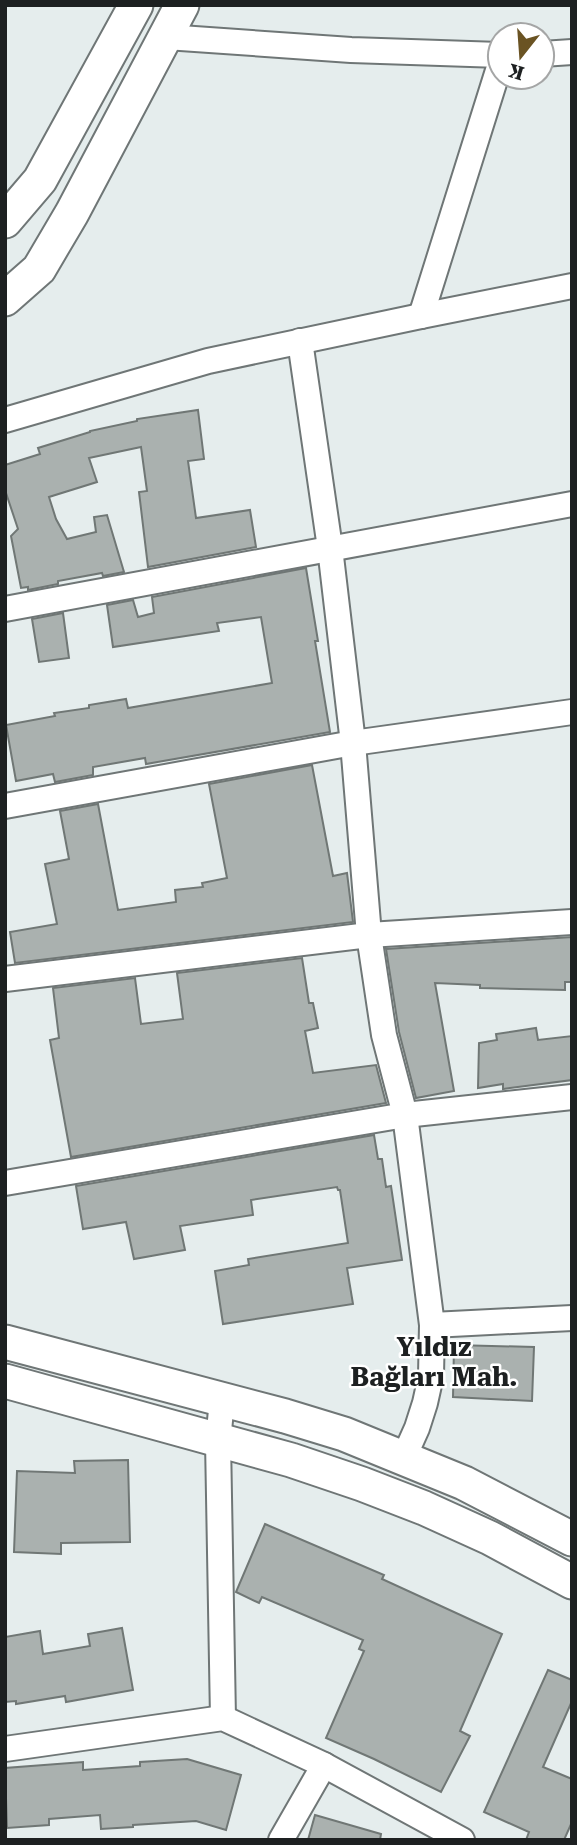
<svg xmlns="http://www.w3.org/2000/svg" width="577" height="1845" font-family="'Roboto Serif',serif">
<rect width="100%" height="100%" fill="#e5eded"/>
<g fill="#aab1af" stroke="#707775" stroke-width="2">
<polygon points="198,410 204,459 188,461 196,518 250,510 256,547 148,567 139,492 147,491 141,447 89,458 97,482 49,497 56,519 67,539 96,532 94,517 107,515 124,572 103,576 102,573 58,581 58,584 28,590 28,587 21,588 11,536 18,529 5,490 5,465 40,454 38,448 90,432 90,431 137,421 137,419"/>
<polygon points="306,568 318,641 315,641 330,732 146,764 145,758 93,767 93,775 55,782 53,774 16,781 6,725 55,716 54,713 89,708 89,705 126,699 128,708 272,683 261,617 217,623 219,631 113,647 107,605 133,600 138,617 154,613 152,597"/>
<polygon points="63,613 69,658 39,662 32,619"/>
<polygon points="312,765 333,876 347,873 353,922 15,963 10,932 57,924 45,864 69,859 60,811 98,804 118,910 176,902 175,890 203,887 202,883 227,878 209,784"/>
<polygon points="572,937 572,982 565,982 565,990 480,988 480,985 435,983 454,1091 416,1098 399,1032 386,949"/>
<polygon points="302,958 309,1003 313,1003 318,1028 305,1031 313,1073 376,1065 386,1103 71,1157 50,1040 59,1038 53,988 135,978 141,1024 183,1019 177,973"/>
<polygon points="536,1028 538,1040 572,1036 572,1080 503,1089 503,1084 478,1088 479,1043 497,1040 496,1034"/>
<polygon points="374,1135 378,1159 382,1159 386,1187 391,1186 402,1260 347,1268 353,1304 223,1324 215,1271 249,1265 248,1259 348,1243 340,1190 338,1190 337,1187 251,1200 253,1215 180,1226 185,1250 134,1259 126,1222 83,1229 76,1186"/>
<polygon points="454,1345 534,1347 532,1401 453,1397"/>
<polygon points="128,1460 130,1542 61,1543 61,1554 14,1552 17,1471 75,1473 74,1461"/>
<polygon points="265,1524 384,1575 382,1579 502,1634 460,1731 470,1736 441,1792 374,1759 326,1738 364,1651 359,1649 363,1640 262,1597 259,1603 236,1592"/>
<polygon points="122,1628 133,1690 66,1702 65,1696 16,1704 16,1701 5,1702 5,1637 40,1631 43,1654 90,1646 88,1634"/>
<polygon points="548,1670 572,1680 572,1701 543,1767 572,1779 572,1822 564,1840 526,1840 529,1832 484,1812"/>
<polygon points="187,1759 241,1775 226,1830 196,1821 133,1825 133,1827 101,1829 100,1815 49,1819 49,1825 7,1828 5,1768 83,1762 83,1770 140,1766 140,1762"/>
<polygon points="315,1815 381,1834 380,1840 308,1840"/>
</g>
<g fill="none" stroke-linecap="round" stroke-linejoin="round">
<g stroke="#6f7676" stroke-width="28">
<g id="street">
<polyline points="166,37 351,50 500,55"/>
<polyline points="542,54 572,52"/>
<polyline points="421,316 500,64"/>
<polyline points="300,341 330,548 353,743 369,935 384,1035 405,1115 432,1325 431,1376 425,1403 417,1428 404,1457"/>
<polyline points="5,420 208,361 421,316 572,286"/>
<polyline points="5,609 572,504"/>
<polyline points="5,806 353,743 572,712"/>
<polyline points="5,979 369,935 572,922"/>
<polyline points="5,1183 405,1115 572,1097"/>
<polyline points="432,1325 572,1318"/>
<polyline points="222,1400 218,1441 223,1718"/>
<polyline points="5,1749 223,1718 324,1765 462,1840"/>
<polyline points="281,1840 324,1765"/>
</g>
</g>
<g stroke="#6f7676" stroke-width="37">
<g id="secondary">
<polyline points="5,221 40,180 136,5"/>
<polyline points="5,299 39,269 72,213 182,5"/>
<polyline points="5,1342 285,1416 344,1434 464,1483 572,1539"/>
<polyline points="5,1381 291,1460 362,1484 424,1508 490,1538 572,1582"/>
</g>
</g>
<use href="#street" stroke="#fff" stroke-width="24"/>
<use href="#secondary" stroke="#fff" stroke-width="33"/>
</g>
<g text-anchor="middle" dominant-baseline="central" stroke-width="5" stroke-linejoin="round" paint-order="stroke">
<g font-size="26" font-weight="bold" fill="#1d2021" stroke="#fff">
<text x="434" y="1347">Yıldız<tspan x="434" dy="30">Bağları Mah.</tspan></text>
</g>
</g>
<rect width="577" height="1845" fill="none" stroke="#1d2021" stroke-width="14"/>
<g transform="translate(521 56) rotate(197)"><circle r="33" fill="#ffffff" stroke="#a5a6a6" stroke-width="2"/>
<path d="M0-5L12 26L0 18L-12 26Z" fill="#6a5323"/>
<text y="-10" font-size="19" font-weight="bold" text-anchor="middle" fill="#1d2021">K</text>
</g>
</svg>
